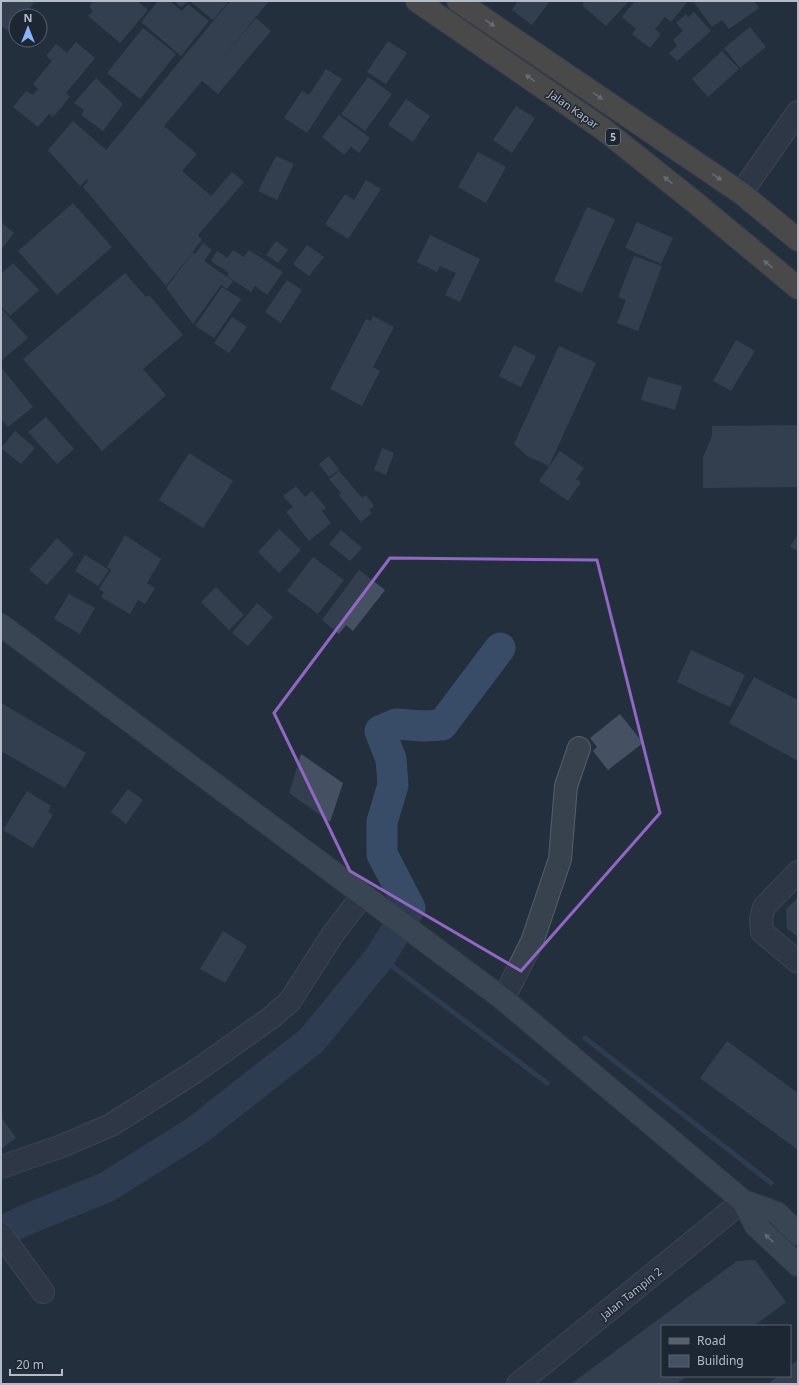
<svg xmlns="http://www.w3.org/2000/svg" width="799" height="1385" font-family="'Noto Sans',sans-serif">
<rect width="100%" height="100%" fill="#242f3e"/>
<g fill="none" stroke-linecap="round" stroke-linejoin="round">
<g stroke="#394c67" stroke-width="5">
<polyline points="380,957 547,1083"/>
<polyline points="585,1038 771,1183"/>
</g>
<polyline stroke="#394c67" stroke-width="31" points="1,1232 23,1221 107,1187 196,1131 311,1041 380,957 410,908 382,854 382,822 393,785 391,759 380,731 396,724 423,726 442,725 500,648"/>
</g>
<g fill="#455162">
<polygon points="1,1 35,1 24,16 16,16 16,26 11,33 1,26"/>
<polygon points="93,1 137,1 148,10 120,43 88,16 93,11 89,7"/>
<polygon points="158,1 169,1 182,11 188,4 209,21 181,56 141,22"/>
<polygon points="174,1 189,1 181,7"/>
<polygon points="190,1 229,1 213,20"/>
<polygon points="230,1 269,1 223,57 256,18 271,31 218,94 202,81 164,126 197,154 182,171 211,196 232,172 244,182 198,235 202,240 166,286 83,187 88,181 87,179 80,186 48,150 73,121 106,150"/>
<polygon points="518,1 550,1 532,25 512,10"/>
<polygon points="586,1 629,1 606,26 582,5"/>
<polygon points="635,1 688,1 671,22 665,17 655,29 661,34 650,48 632,34 636,29 622,17"/>
<polygon points="693,1 754,1 759,8 729,29 722,20 712,27"/>
<polygon points="694,12 711,31 677,61 669,53 677,46 673,40 683,31 676,23 686,14 688,17"/>
<polygon points="750,27 766,47 740,68 724,48"/>
<polygon points="143,28 176,54 140,99 107,73"/>
<polygon points="388,41 407,53 386,84 367,72"/>
<polygon points="76,42 95,58 66,93 70,97 53,117 49,114 38,127 13,107 26,91 33,95 38,89 33,84 52,61 46,56 56,44 67,53"/>
<polygon points="722,51 739,69 708,97 692,79"/>
<polygon points="326,69 342,79 307,133 284,118 302,91 309,95"/>
<polygon points="368,77 392,94 365,131 341,114"/>
<polygon points="96,78 123,104 103,131 81,115 84,110 74,103"/>
<polygon points="406,99 430,116 413,142 388,125"/>
<polygon points="516,106 535,118 512,153 493,140"/>
<polygon points="339,115 370,138 359,153 351,147 344,155 322,137"/>
<polygon points="478,152 506,167 486,203 458,187"/>
<polygon points="276,156 294,164 277,200 258,191"/>
<polygon points="366,180 381,189 348,239 325,224 345,194 354,200"/>
<polygon points="73,203 112,247 57,295 18,251"/>
<polygon points="587,207 615,219 582,293 554,281"/>
<polygon points="1,222 14,233 1,250"/>
<polygon points="637,222 673,238 661,264 625,248"/>
<polygon points="430,235 480,259 460,302 445,295 456,273 440,266 437,272 417,262"/>
<polygon points="276,241 288,250 278,263 266,255"/>
<polygon points="203,243 212,250 204,261 233,281 227,289 221,285 193,324 166,288 193,252 195,254"/>
<polygon points="307,245 324,257 309,276 293,264"/>
<polygon points="233,250 244,257 249,250 283,272 267,295 255,286 251,292 227,276 229,273 211,261 217,251 227,258"/>
<polygon points="634,256 662,266 638,331 617,323 626,300 618,297"/>
<polygon points="13,263 39,290 10,316 1,306 1,272 2,273"/>
<polygon points="125,273 146,297 149,295 183,335 143,369 166,395 102,451 23,359"/>
<polygon points="287,280 302,290 281,323 265,312"/>
<polygon points="222,287 241,299 214,338 195,326"/>
<polygon points="1,308 28,338 1,361"/>
<polygon points="373,316 394,327 373,367 380,371 362,406 330,389 366,319 371,321"/>
<polygon points="232,317 247,327 229,353 214,343"/>
<polygon points="736,340 755,351 731,391 713,381"/>
<polygon points="514,345 536,356 521,387 499,376"/>
<polygon points="559,346 596,363 549,466 527,456 514,444"/>
<polygon points="1,367 33,407 8,427 1,419"/>
<polygon points="648,377 682,386 675,410 641,400"/>
<polygon points="46,417 74,449 57,464 28,432"/>
<polygon points="798,425 798,487 703,488 703,457 712,436 712,426"/>
<polygon points="15,431 35,448 21,464 1,448"/>
<polygon points="382,448 394,453 386,475 374,470"/>
<polygon points="560,451 584,468 576,479 581,482 568,501 539,481"/>
<polygon points="189,453 233,481 203,528 159,500"/>
<polygon points="329,456 339,470 329,477 319,464"/>
<polygon points="339,471 362,498 366,495 374,506 369,510 372,513 361,522 339,495 341,493 329,479"/>
<polygon points="296,486 305,497 312,491 326,508 322,511 331,523 309,541 286,512 293,507 283,496"/>
<polygon points="279,529 301,550 279,573 258,552"/>
<polygon points="341,530 362,548 350,561 329,544"/>
<polygon points="798,534 798,551 790,547"/>
<polygon points="125,535 161,559 147,583 155,588 145,604 138,600 130,614 101,597 104,592 99,589 111,570 107,567"/>
<polygon points="57,538 74,554 47,585 29,570"/>
<polygon points="85,555 109,570 98,586 75,571"/>
<polygon points="313,557 344,580 318,614 287,591"/>
<polygon points="359,570 385,590 353,631 346,625 339,634 322,620"/>
<polygon points="216,587 244,615 229,630 201,602"/>
<polygon points="69,594 95,608 80,634 54,619"/>
<polygon points="257,603 273,617 248,646 232,633"/>
<polygon points="691,650 745,675 730,707 677,682"/>
<polygon points="754,677 798,700 798,761 729,723"/>
<polygon points="1,703 86,753 65,788 1,751"/>
<polygon points="620,714 643,743 608,770 593,751 597,747 590,738"/>
<polygon points="301,754 343,783 330,822 289,793"/>
<polygon points="128,789 143,800 126,824 111,812"/>
<polygon points="27,791 51,806 48,812 53,815 33,848 3,830"/>
<polygon points="798,898 798,937 787,929 786,909"/>
<polygon points="223,931 247,946 225,983 200,969"/>
<polygon points="727,1041 798,1093 798,1150 700,1078"/>
<polygon points="1,1117 16,1138 1,1149"/>
<polygon points="755,1260 786,1302 754,1326 662,1326 662,1376 687,1376 676,1384 571,1384 737,1261"/>
<polygon points="798,1360 798,1384 772,1384 770,1382 778,1376 790,1376 790,1366"/>
</g>
<g fill="none" stroke-linecap="round" stroke-linejoin="round">
<g stroke="#565f6c" stroke-width="24">
<g id="minor">
<polyline points="741,193 798,112"/>
<polyline points="798,872 764,907 761,919 762,932 798,962"/>
<polyline points="503,999 532,942 560,859 566,786 579,748"/>
<polyline points="1,1167 62,1146 111,1125 196,1071 272,1017 290,1001 333,934 363,895"/>
<polyline points="1,1234 43,1292"/>
<polyline points="518,1384 743,1201"/>
</g>
</g>
<g stroke="#414a57" stroke-width="24">
<g id="major">
<polyline points="1,625 503,999 743,1201 777,1213 798,1234"/>
<polyline points="743,1201 756,1226 798,1265"/>
</g>
</g>
<g stroke="#434c59" stroke-width="24">
<g id="highway">
<polyline points="417,1 603,129 697,204 798,288"/>
<polyline points="458,1 741,193 798,240"/>
</g>
</g>
<use href="#minor" stroke="#38414e" stroke-width="22"/>
<use href="#major" stroke="#56606e" stroke-width="22"/>
<use href="#highway" stroke="#746855" stroke-width="22"/>
</g>
<defs><path id="oneway-solid" d="M-6-.8H1V-3.2L6.5 0L1 3.2V.8H-6Z"/></defs>
<g fill="#aeb4bd">
<use href="#oneway-solid" transform="translate(490 23) rotate(34)"/>
<use href="#oneway-solid" transform="translate(530 78) rotate(-145)"/>
<use href="#oneway-solid" transform="translate(598 96) rotate(34)"/>
<use href="#oneway-solid" transform="translate(717 177) rotate(34)"/>
<use href="#oneway-solid" transform="translate(668 180) rotate(-141)"/>
<use href="#oneway-solid" transform="translate(768 264) rotate(-141)"/>
</g>
<use fill="#a1aab7" href="#oneway-solid" transform="translate(769 1238) rotate(-137)"/>
<path d="M0 0H799V1385H0ZM390 558 597 560 660 813 521 971 350 871 274 713Z" fill="#242f3e" fill-opacity=".55" fill-rule="evenodd"/>
<path fill="none" stroke="#9266c3" stroke-width="3" stroke-linejoin="round" d="M390 558 597 560 660 813 521 971 350 871 274 713Z"/>
<g text-anchor="middle" dominant-baseline="central" stroke-width="3" stroke-linejoin="round" paint-order="stroke">
<rect fill="#1d2633" stroke="#878f9c" stroke-width="1" x="606" y="129" width="14" height="16" rx="3"/>
<g font-size="10" font-weight="bold" fill="#b4bcc9">
<text x="613" y="137">5</text>
</g>
<g font-size="11" fill="#b4bcc9" stroke="#1d2633">
<text transform="translate(574 109) rotate(35)">Jalan Kapar</text>
<text transform="translate(631 1293) rotate(-39)">Jalan Tampin 2</text>
</g>
</g>
<rect width="799" height="1385" fill="none" stroke="#b4bcc9" stroke-width="4"/>
<rect x="661" y="1325" width="130" height="52" fill="#1d2633" stroke="#59626f"/>
<rect x="669" y="1338" width="20" height="6" fill="#56606e" stroke="#59626f"/>
<text x="697" y="1345" font-size="12" fill="#b4bcc9">Road</text>
<rect x="669" y="1355" width="20" height="12" fill="#455162" stroke="#59626f"/>
<text x="697" y="1365" font-size="12" fill="#b4bcc9">Building</text>
<g transform="translate(28 28)"><circle r="19" fill="#1d2633" stroke="#59626f"/>
<path d="M0-3L7 15L0 10L-7 15Z" fill="#8ab4f8"/>
<text y="-6" font-size="11" font-weight="bold" text-anchor="middle" fill="#b4bcc9">N</text>
</g>
<path d="M10 1369v6h52v-6" fill="none" stroke="#b4bcc9" stroke-width="2"/>
<text x="16" y="1369" font-size="12" fill="#b4bcc9" stroke="#1d2633" stroke-width="3" paint-order="stroke">20 m</text>
</svg>
